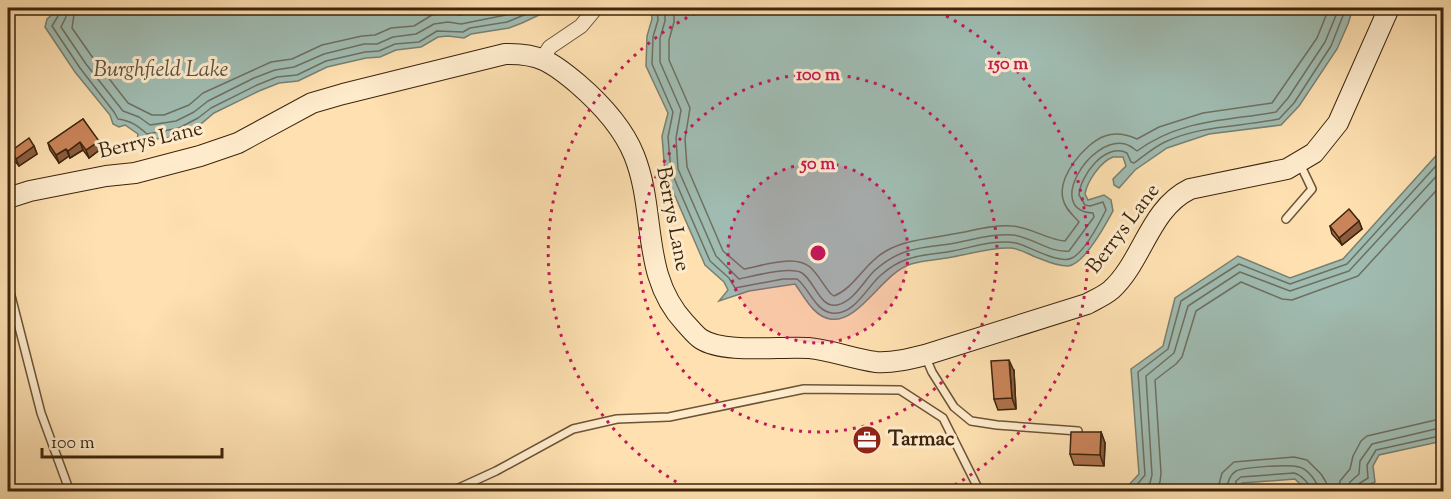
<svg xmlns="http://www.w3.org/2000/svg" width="1451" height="499" font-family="'Sorts Mill Goudy',serif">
<rect width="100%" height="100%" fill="#fee0b1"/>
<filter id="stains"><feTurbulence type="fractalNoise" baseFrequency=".00333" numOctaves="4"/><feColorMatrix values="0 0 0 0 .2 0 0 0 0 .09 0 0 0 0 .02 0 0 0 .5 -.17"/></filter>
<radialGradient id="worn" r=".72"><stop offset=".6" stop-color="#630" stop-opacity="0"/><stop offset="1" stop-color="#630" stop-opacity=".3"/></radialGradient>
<g fill="#a0bcb2" stroke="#788070" stroke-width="1.5">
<polygon points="53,8 554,8 522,23 509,28 471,34 464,38 448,36 438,37 421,47 396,50 380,57 366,58 327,67 298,81 279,83 259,91 214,113 202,123 181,134 167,138 137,140 138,134 125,125 119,127 113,124 110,115 75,72 45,27 47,19 53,14"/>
<path d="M651 8H1353L1348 24 1337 49 1299 106 1281 125 1209 134 1167 148 1135 170 1119 188 1114 185 1113 179 1126 166 1123 157C1122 157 1114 157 1113 157 1100 162 1087 182 1085 194L1088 200 1104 195 1111 200 1113 211C1106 224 1084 265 1068 266 1060 266 1048 262 1041 259 1031 256 1022 249 1011 248 991 247 971 254 952 257 938 260 924 260 911 264 882 273 859 324 830 319 813 316 804 296 795 284L749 291 719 301 728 290 724 282 705 265 665 173 662 136 668 113 646 66 647 36 652 19Z"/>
<polygon points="1443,148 1443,441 1379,455 1373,466 1375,482 1356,491 1307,491 1295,479 1242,483 1239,491 1125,491 1125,489 1139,474 1131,369 1163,346 1175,298 1238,256 1290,278 1343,259"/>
</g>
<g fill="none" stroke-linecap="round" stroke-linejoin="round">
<g stroke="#6e7060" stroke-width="1.5">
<path d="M59 8 58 16 52 26 80 68 114 112 118 119C131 121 137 125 147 134L179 128 198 118 211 108 257 85 277 77 297 75 326 61 365 52 379 51 395 44 419 42 437 31 463 32 470 28 507 22 541 8"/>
<polyline points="66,8 66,17 61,27 86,64 123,111 139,117 150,125 176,121 194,112 208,101 254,78 275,70 294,67 324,54 364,44 377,44 393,37 416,34 434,24 448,22 461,24 506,15 523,8"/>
<polyline points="75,8 72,28 93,58 128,103 152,115 164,115 189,105 203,93 271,62 292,59 322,45 362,36 375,35 391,28 414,26 432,15 448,13 460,15 495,8"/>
<path d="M657 8 658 20 653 37 652 64 673 112 668 137 671 171 710 261 729 278 735 288 783 279H797C809 288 815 311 832 313 854 316 867 287 881 275 889 268 898 262 908 259 922 254 938 254 953 251 973 247 996 239 1016 243 1029 246 1060 265 1072 258 1084 252 1100 222 1106 210L1103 202 1090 206 1085 205 1079 195C1080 176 1105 142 1127 153L1131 162 1134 163C1144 156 1154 147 1165 142 1201 125 1241 127 1279 119L1294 103 1331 46 1346 8"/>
<path d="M665 8V21L660 38V62L681 110 676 138 678 169 716 256 739 279C753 276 791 266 802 273 814 280 820 309 837 305 854 301 863 282 874 271 883 263 893 256 905 252 918 247 935 246 950 244 970 241 992 233 1013 235 1032 237 1049 253 1069 251L1094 217 1093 213C1045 211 1089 136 1125 144 1130 145 1134 149 1137 151 1181 119 1226 121 1276 112L1288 98 1325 42 1339 8"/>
<path d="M674 8V22L669 40V60L690 108 685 139 687 167 723 251 744 269C762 266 794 254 810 267 818 274 824 286 831 294L834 296C856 287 865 262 886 251 907 239 930 239 953 234 972 231 993 224 1012 226 1031 227 1047 240 1065 241L1079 222C1073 215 1065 209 1063 199 1057 177 1085 143 1105 136 1116 132 1128 135 1137 139L1159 127 1203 113 1272 103 1317 38 1329 8"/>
<polyline points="1131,492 1145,475 1138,372 1168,349 1181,301 1239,264 1290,284 1347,264 1444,157"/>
<polyline points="1141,492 1150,483 1152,475 1146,376 1174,353 1188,306 1240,272 1290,291 1349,271 1444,168"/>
<polyline points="1154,492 1160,482 1161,473 1155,380 1176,364 1182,357 1196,311 1241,282 1282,299 1292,300 1358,276 1444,182"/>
<polyline points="1217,492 1222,473 1234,462 1294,457 1307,460 1321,474 1326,482 1328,492"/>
<path d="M1226 492C1227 484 1229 475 1236 471 1244 467 1290 464 1299 467 1308 469 1318 482 1319 492"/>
<path d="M1234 492 1236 481 1241 477 1294 473C1301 475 1311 484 1311 492"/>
<polyline points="1338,492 1340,481 1350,469 1353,456 1361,441 1367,436 1444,418"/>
<polyline points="1347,492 1350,482 1359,474 1360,461 1372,444 1444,427"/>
<polyline points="1355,492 1357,485 1368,478 1367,465 1376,450 1444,435"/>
</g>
<g stroke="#6c5436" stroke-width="10">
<g id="lane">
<polyline points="1286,219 1312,189 1300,164"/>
<polyline points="8,284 41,413 70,492"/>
<polyline points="926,358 932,372 954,407 971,421 997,425 1078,431"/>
<polyline points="450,492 496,471 573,429 617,419 669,417 804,389 900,390 943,418 980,492"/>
</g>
</g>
<g stroke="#6c5436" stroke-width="16">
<polyline id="street" points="542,59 550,47 581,26 596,8"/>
</g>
<g stroke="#3c250d" stroke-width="22">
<path id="secondary" d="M8 198 30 191 106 176 135 173 200 156 238 143 312 103 343 94 505 54C539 53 552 62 578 84 600 103 623 128 634 155 657 212 640 275 685 323 690 328 695 335 701 339 724 354 780 346 809 348 831 350 853 359 876 362 893 363 909 359 925 355L1087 304C1094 300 1104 296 1111 290 1143 261 1149 209 1190 189L1287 169 1314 153 1338 123 1389 8"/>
</g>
<use href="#lane" stroke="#feebcc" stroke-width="7"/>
<use href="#street" stroke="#feebcc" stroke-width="14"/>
<use href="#secondary" stroke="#feebcc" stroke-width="20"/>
</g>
<g fill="#ae724d" stroke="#3c250d" stroke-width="1.5">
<polygon points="83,119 102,148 89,158 83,150 70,158 69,156 59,163 50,150 48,143"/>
<polygon points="34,146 37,154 19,166 13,159 11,151"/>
<polygon points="1359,221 1362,229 1342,245 1332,234 1330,226"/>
<polygon points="1014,371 1016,409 998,410 994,399"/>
<polygon points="1101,432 1105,443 1104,466 1074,465 1070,454"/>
</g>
<g fill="#8d5c3e" stroke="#3c250d" stroke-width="1.5">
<polygon points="11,10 13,17 8,21 8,12"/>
<polygon points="99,141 102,148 89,158 86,150"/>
<polygon points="80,142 83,150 70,158 68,151"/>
<polygon points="34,146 37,154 19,166 16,159"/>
<polygon points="66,149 69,156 59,163 56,155"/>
<polygon points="1359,221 1362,229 1342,245 1339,238"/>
<polygon points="1009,360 1014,371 1016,409 1012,398"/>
<polygon points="1101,432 1105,443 1104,466 1100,455"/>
</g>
<g fill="#ca8459" stroke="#3c250d" stroke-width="1.5">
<polygon points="83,119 99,141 86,150 80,142 68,151 66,149 56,155 48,143"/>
<polygon points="29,138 34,146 16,159 11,151"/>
<polygon points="1349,209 1359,221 1339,238 1330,226"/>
<polygon points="1009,360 1012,398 994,399 991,361"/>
<polygon points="1071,432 1101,432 1100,455 1070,454"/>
</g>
<circle cx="818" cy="253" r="90" fill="#c2185b" fill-opacity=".12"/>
<g fill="none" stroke="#c2185b" stroke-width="3" stroke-dasharray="3 6">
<circle cx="818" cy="253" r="90"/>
<circle cx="818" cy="253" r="179"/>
<path d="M692 491A269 269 0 0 1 706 8M930 8A269 269 0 0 1 944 491"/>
</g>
<defs>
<g id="office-disc" transform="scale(1.5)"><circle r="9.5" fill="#8f2418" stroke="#feebcc"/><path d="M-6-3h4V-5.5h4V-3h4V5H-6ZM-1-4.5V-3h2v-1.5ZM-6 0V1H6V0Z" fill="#fff"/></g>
</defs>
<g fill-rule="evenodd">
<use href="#office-disc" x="867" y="440"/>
</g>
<g text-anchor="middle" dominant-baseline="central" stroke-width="6" stroke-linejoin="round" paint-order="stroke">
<g font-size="21" fill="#3c250d" stroke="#feebcc">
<text transform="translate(151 141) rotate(-13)">Berrys Lane</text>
<text transform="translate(672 219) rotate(79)">Berrys Lane</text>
<text transform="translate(1124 229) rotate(-53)">Berrys Lane</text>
</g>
<g font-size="21" font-weight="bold" fill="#3c250d" stroke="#feebcc" text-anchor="start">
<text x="888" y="440">Tarmac</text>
</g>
<g font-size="22" font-style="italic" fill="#5a523f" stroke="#feebcc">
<text x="161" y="71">Burghfield Lake</text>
</g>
</g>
<circle cx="818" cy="253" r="9" fill="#c2185b" stroke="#feebcc" stroke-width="3"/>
<g font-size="18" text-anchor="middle" font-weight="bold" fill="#c2185b" stroke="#feebcc" stroke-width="6" stroke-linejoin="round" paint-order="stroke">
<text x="1008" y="69">150 m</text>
<text x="818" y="80">100 m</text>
<text x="818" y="169">50 m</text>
</g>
<rect width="1451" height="499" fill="none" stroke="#fee0b1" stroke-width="30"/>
<rect x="9" y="9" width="1433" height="481" fill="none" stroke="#3c250d" stroke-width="3"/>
<rect x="15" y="15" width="1421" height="469" fill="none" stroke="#3c250d" stroke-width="1.5"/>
<path d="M42 448v9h180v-9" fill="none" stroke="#3c250d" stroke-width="3"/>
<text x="51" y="448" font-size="18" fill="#3c250d" stroke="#feebcc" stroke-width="4.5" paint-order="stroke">100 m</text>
<rect width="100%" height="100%" filter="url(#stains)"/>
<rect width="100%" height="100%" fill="url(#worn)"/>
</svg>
